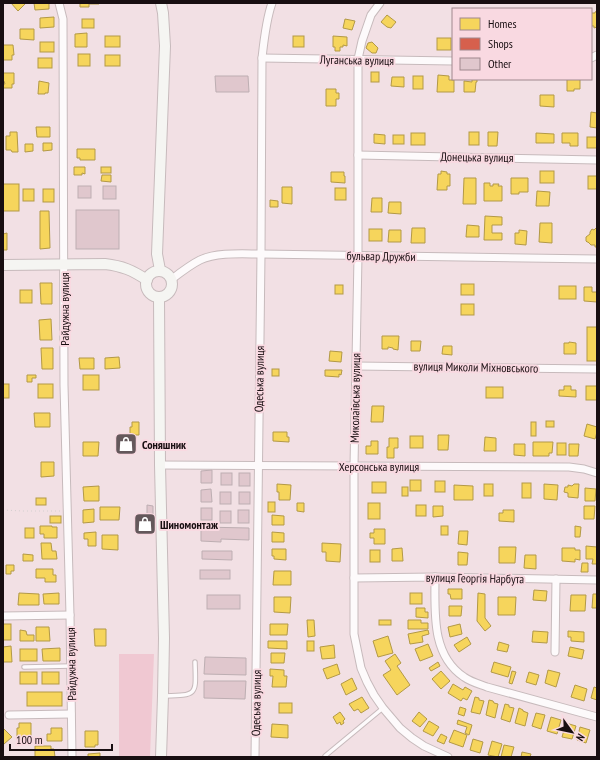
<svg xmlns="http://www.w3.org/2000/svg" width="600" height="760" font-family="'PT Sans Narrow',sans-serif">
<rect width="100%" height="100%" fill="#f2e0e4"/>
<polygon fill="#f0c8d2" points="119,654 154,654 150,757 119,757"/>
<g fill="#f6d55c" stroke="#b39946">
<polygon points="11,3 26,3 18,11"/>
<polygon points="34,3 49,3 49,9 35,10"/>
<polygon points="80,3 99,3 99,4 89,4 89,7 80,7"/>
<polygon points="597,11 597,27 594,28 594,26 591,26 591,13 595,13 595,12"/>
<polygon points="387,15 396,22 391,28 387,27 381,22"/>
<polygon points="54,17 54,27 40,28 40,18"/>
<rect x="82" y="19" width="12" height="9"/>
<polygon points="345,19 355,21 352,30 343,28"/>
<polygon points="20,29 34,29 34,40 20,39"/>
<polygon points="87,33 87,47 75,47 75,34"/>
<rect x="105" y="36" width="15" height="11"/>
<rect x="293" y="36" width="11" height="11"/>
<polygon points="333,36 347,37 347,46 343,45 343,47 340,47 340,51 335,51 335,47 333,47"/>
<rect x="437" y="38" width="14" height="12"/>
<rect x="40" y="42" width="14" height="10"/>
<polygon points="372,42 378,48 376,53 372,53 366,48 368,43"/>
<polygon points="3,45 13,45 14,55 12,55 12,60 3,60"/>
<rect x="78" y="54" width="12" height="12"/>
<rect x="105" y="55" width="15" height="11"/>
<rect x="38" y="58" width="14" height="10"/>
<rect x="371" y="72" width="8" height="10"/>
<polygon points="3,73 14,73 14,84 12,84 12,88 3,88 3,84 5,84 4,81 3,81"/>
<polygon points="438,75 449,76 449,80 454,80 454,92 437,92"/>
<rect x="413" y="76" width="10" height="13"/>
<polygon points="392,77 404,77 404,87 391,86"/>
<polygon points="472,79 477,79 477,82 476,82 475,92 464,92 464,81 472,82"/>
<polygon points="567,79 580,79 580,89 574,89 574,91 567,91"/>
<polygon points="39,81 49,83 48,93 45,93 45,94 38,94"/>
<polygon points="326,89 336,89 336,93 339,93 339,99 336,99 336,106 326,106"/>
<polygon points="540,95 554,95 554,107 540,106"/>
<polygon points="591,112 597,113 597,128 590,127"/>
<polygon points="36,127 50,127 50,137 37,137"/>
<polygon points="10,132 17,132 18,152 12,152 11,150 6,150 6,136 10,136"/>
<rect x="469" y="132" width="10" height="13"/>
<polygon points="488,132 498,132 497,146 488,146"/>
<rect x="411" y="133" width="14" height="12"/>
<polygon points="536,133 554,134 554,143 536,143"/>
<polygon points="562,133 578,133 578,146 570,146 570,143 562,143"/>
<polygon points="374,134 385,135 385,144 374,143"/>
<rect x="393" y="135" width="11" height="9"/>
<rect x="587" y="137" width="10" height="11"/>
<polygon points="43,143 52,143 52,150 43,151"/>
<polygon points="25,144 33,144 33,151 25,152"/>
<polygon points="77,149 95,149 95,160 80,160 80,158 77,158"/>
<polygon points="74,167 85,167 85,174 82,173 82,175 74,175"/>
<rect x="101" y="167" width="10" height="6"/>
<polygon points="441,171 447,172 447,174 450,174 450,186 447,186 447,190 437,190 438,174 441,174"/>
<rect x="540" y="171" width="14" height="12"/>
<polygon points="331,172 344,172 344,176 345,176 345,183 331,182"/>
<polygon points="102,175 111,175 111,182 101,181"/>
<rect x="588" y="176" width="9" height="13"/>
<polygon points="464,178 476,178 476,204 463,204"/>
<polygon points="511,178 528,178 528,192 519,192 519,194 511,194"/>
<polygon points="484,183 490,183 490,186 493,186 493,184 499,184 498,186 502,186 502,201 484,201"/>
<rect x="3" y="184" width="16" height="27"/>
<polygon points="282,187 292,187 292,204 282,203"/>
<rect x="335" y="188" width="11" height="12"/>
<rect x="23" y="189" width="11" height="12"/>
<rect x="43" y="189" width="11" height="13"/>
<polygon points="537,191 550,192 549,206 536,206"/>
<polygon points="372,198 382,198 382,212 371,212"/>
<polygon points="270,200 278,201 278,207 270,207"/>
<polygon points="389,202 401,202 401,214 388,213"/>
<polygon points="40,211 49,211 50,248 40,249"/>
<polygon points="485,216 502,217 502,225 492,225 492,233 502,233 502,240 484,240"/>
<polygon points="540,223 552,223 552,243 539,242"/>
<polygon points="467,225 479,226 479,237 466,237"/>
<polygon points="412,228 425,228 425,243 411,243"/>
<polygon points="596,228 597,228 597,247 595,247 595,245 591,245 588,242 587,242 586,241 586,237 590,234 590,232 592,229 594,230"/>
<rect x="369" y="229" width="13" height="12"/>
<polygon points="389,230 401,230 401,242 388,242"/>
<polygon points="519,230 527,231 526,245 515,244 515,233 519,233"/>
<polygon points="7,233 7,250 3,250 3,234"/>
<polygon points="40,283 52,283 52,304 41,304"/>
<rect x="461" y="284" width="13" height="11"/>
<rect x="335" y="285" width="8" height="9"/>
<rect x="559" y="286" width="17" height="13"/>
<polygon points="584,287 592,287 592,292 597,292 597,287 597,302 584,301"/>
<rect x="20" y="290" width="12" height="13"/>
<rect x="461" y="304" width="13" height="11"/>
<polygon points="51,319 52,340 40,340 39,320"/>
<rect x="587" y="327" width="10" height="34"/>
<polygon points="382,336 399,336 398,350 393,349 393,348 388,347 388,349 382,349"/>
<polygon points="411,341 421,341 420,351 411,351"/>
<polygon points="569,342 576,343 576,354 564,354 564,343 569,343"/>
<polygon points="443,346 452,346 452,355 442,354"/>
<polygon points="41,348 53,348 53,369 42,369"/>
<polygon points="330,351 342,352 341,362 329,361"/>
<polygon points="119,357 120,368 105,369 105,358"/>
<polygon points="79,358 94,358 94,369 80,369"/>
<rect x="272" y="369" width="7" height="7"/>
<polygon points="325,370 342,370 341,375 339,374 339,377 325,376"/>
<polygon points="27,375 36,375 36,378 32,378 32,382 27,382"/>
<rect x="83" y="375" width="16" height="15"/>
<rect x="3" y="384" width="6" height="14"/>
<rect x="38" y="384" width="15" height="14"/>
<polygon points="564,386 571,386 571,390 576,390 576,397 559,396 559,390 564,390"/>
<rect x="586" y="386" width="11" height="14"/>
<rect x="486" y="387" width="17" height="11"/>
<polygon points="372,406 384,406 383,422 371,422"/>
<polygon points="34,413 50,413 50,427 35,427"/>
<rect x="546" y="421" width="8" height="6"/>
<polygon points="132,422 139,422 139,435 130,435 130,427 132,427"/>
<rect x="531" y="422" width="5" height="14"/>
<polygon points="587,424 597,427 597,432 595,439 584,436"/>
<polygon points="273,432 287,432 287,437 289,437 289,442 273,441"/>
<polygon points="438,435 449,435 448,450 438,450"/>
<rect x="410" y="436" width="13" height="12"/>
<polygon points="485,437 496,438 496,451 484,451"/>
<polygon points="389,438 398,438 398,448 394,448 394,458 387,458 387,447 389,447"/>
<polygon points="371,441 378,441 378,454 366,454 366,446 371,446"/>
<polygon points="83,442 99,442 98,456 83,456"/>
<polygon points="533,442 553,442 552,453 549,453 549,456 533,456"/>
<rect x="557" y="443" width="9" height="12"/>
<polygon points="514,444 525,444 525,456 514,455"/>
<polygon points="569,444 579,444 578,456 569,456"/>
<polygon points="41,462 54,462 54,476 41,477"/>
<rect x="410" y="480" width="11" height="11"/>
<rect x="435" y="481" width="10" height="11"/>
<rect x="372" y="482" width="14" height="11"/>
<rect x="522" y="483" width="9" height="15"/>
<polygon points="277,484 291,485 290,500 279,500 279,492 277,492"/>
<rect x="484" y="484" width="9" height="12"/>
<polygon points="544,484 558,485 557,500 544,499"/>
<polygon points="574,484 579,484 578,498 568,497 568,493 564,492 565,487 568,487 568,485 572,486"/>
<polygon points="454,485 473,486 473,500 454,500"/>
<polygon points="99,486 99,501 84,501 83,487"/>
<rect x="402" y="487" width="6" height="9"/>
<polygon points="585,488 596,489 595,501 585,501"/>
<rect x="36" y="498" width="10" height="7"/>
<rect x="268" y="502" width="7" height="10"/>
<polygon points="297,503 304,503 304,512 297,511"/>
<rect x="368" y="503" width="12" height="16"/>
<rect x="416" y="505" width="10" height="11"/>
<polygon points="433,506 443,506 443,516 433,517"/>
<polygon points="584,506 595,506 594,519 584,519"/>
<polygon points="100,507 120,507 119,520 100,520"/>
<polygon points="94,509 94,522 83,523 83,510"/>
<polygon points="503,510 514,510 514,522 499,521 499,513 503,513"/>
<polygon points="272,515 284,516 284,525 272,525"/>
<rect x="50" y="516" width="11" height="7"/>
<polygon points="40,526 52,526 52,527 57,527 57,538 44,538 44,534 40,534"/>
<rect x="441" y="526" width="7" height="9"/>
<polygon points="575,526 581,527 580,537 575,537"/>
<rect x="25" y="528" width="9" height="10"/>
<polygon points="374,529 385,529 385,544 374,544 374,538 370,538 370,533 374,533"/>
<polygon points="459,531 468,531 467,545 458,544"/>
<polygon points="96,532 96,546 88,546 88,539 84,539 84,533"/>
<polygon points="272,532 284,533 284,542 272,542"/>
<polygon points="102,535 118,535 118,550 102,549"/>
<polygon points="41,543 51,543 52,551 56,551 57,559 42,559"/>
<polygon points="322,543 341,544 340,562 326,561 326,552 322,552"/>
<polygon points="586,546 597,547 597,564 592,564 593,559 586,559"/>
<polygon points="499,547 516,547 515,563 499,563"/>
<polygon points="402,548 403,561 392,561 392,549"/>
<polygon points="562,548 575,548 575,550 580,550 580,560 575,559 575,562 562,561"/>
<polygon points="272,549 286,549 286,560 274,559 274,556 272,556"/>
<rect x="370" y="550" width="10" height="12"/>
<polygon points="458,552 468,553 467,565 458,565"/>
<polygon points="23,554 33,555 33,561 23,561"/>
<polygon points="525,555 536,555 536,569 524,568"/>
<polygon points="582,563 588,563 588,572 581,572"/>
<polygon points="6,565 14,565 14,571 11,571 11,574 6,574"/>
<polygon points="36,569 53,569 53,575 56,575 56,582 45,582 45,578 36,578"/>
<polygon points="274,571 291,571 291,585 273,585"/>
<polygon points="448,589 462,589 462,599 451,599 450,594 448,594"/>
<polygon points="534,590 547,591 546,601 533,600"/>
<polygon points="19,593 39,594 39,605 18,605"/>
<polygon points="59,593 59,604 44,604 43,594"/>
<rect x="410" y="593" width="12" height="11"/>
<polygon points="478,593 485,594 485,618 491,626 485,631 477,621"/>
<polygon points="593,594 597,594 597,608 592,608"/>
<polygon points="571,595 586,595 585,611 570,611"/>
<polygon points="274,597 291,597 290,613 274,612"/>
<polygon points="498,597 516,597 515,615 498,615"/>
<polygon points="449,606 462,606 461,616 449,616"/>
<polygon points="416,608 425,608 425,612 428,612 428,618 416,617"/>
<polygon points="307,620 314,620 315,636 308,637"/>
<rect x="379" y="620" width="12" height="5"/>
<polygon points="408,620 421,620 421,623 428,623 428,629 408,629"/>
<rect x="3" y="624" width="8" height="16"/>
<polygon points="270,624 288,624 287,635 270,635"/>
<polygon points="460,624 462,634 450,637 448,627"/>
<polygon points="36,627 49,627 50,641 36,641"/>
<polygon points="94,629 106,629 106,646 95,646"/>
<polygon points="20,630 26,631 27,635 34,635 34,641 20,641"/>
<polygon points="428,630 429,634 422,636 423,642 410,644 408,634"/>
<polygon points="533,631 548,632 547,643 532,642"/>
<polygon points="568,631 584,632 584,642 571,641 571,637 568,637"/>
<polygon points="388,636 393,653 378,657 373,641"/>
<polygon points="467,637 471,644 459,652 454,645"/>
<polygon points="268,641 287,641 287,649 268,648"/>
<rect x="307" y="641" width="7" height="10"/>
<polygon points="499,642 509,645 507,652 497,650"/>
<polygon points="428,644 433,656 420,661 415,649"/>
<polygon points="334,645 335,658 322,659 320,647"/>
<polygon points="11,646 12,662 3,662 3,647"/>
<polygon points="570,647 584,650 582,659 568,656"/>
<polygon points="60,648 60,661 43,661 42,649"/>
<rect x="20" y="649" width="17" height="12"/>
<polygon points="271,653 285,653 284,663 271,663"/>
<polygon points="395,654 401,663 397,666 410,685 397,695 383,675 391,670 385,661"/>
<polygon points="438,662 440,666 431,671 429,668"/>
<polygon points="494,662 511,667 508,677 491,672"/>
<polygon points="337,664 340,674 327,679 323,669"/>
<polygon points="270,669 284,670 284,676 287,676 286,687 272,687 273,676 270,676"/>
<polygon points="548,670 560,673 556,687 545,683"/>
<polygon points="441,671 450,681 441,689 432,679"/>
<polygon points="512,671 516,672 512,684 509,683"/>
<rect x="20" y="672" width="17" height="12"/>
<rect x="42" y="672" width="17" height="12"/>
<polygon points="529,672 539,675 536,685 526,682"/>
<polygon points="352,678 357,689 346,695 341,684"/>
<polygon points="453,684 463,690 465,687 472,691 467,700 463,698 461,701 448,693"/>
<polygon points="575,685 587,689 584,701 571,697"/>
<polygon points="594,687 597,688 597,700 591,698"/>
<rect x="27" y="692" width="35" height="14"/>
<polygon points="362,697 369,708 361,713 358,709 354,711 349,704"/>
<polygon points="475,697 479,698 479,700 484,701 480,714 471,712"/>
<polygon points="489,700 493,701 494,703 498,704 495,718 486,715"/>
<rect x="279" y="703" width="13" height="10"/>
<polygon points="505,704 509,705 509,707 514,708 510,722 501,719"/>
<polygon points="460,707 466,709 464,716 458,714"/>
<polygon points="519,708 523,710 523,711 528,713 525,726 515,723"/>
<polygon points="340,712 345,719 343,721 344,723 341,725 340,722 337,724 333,717"/>
<polygon points="419,712 427,719 420,727 412,721"/>
<polygon points="536,713 545,715 541,729 532,726"/>
<polygon points="551,717 561,720 557,734 547,731"/>
<polygon points="458,720 472,725 469,735 465,733 467,727 457,724"/>
<polygon points="429,721 439,727 433,736 423,731"/>
<polygon points="19,723 31,723 31,740 17,740 17,728 19,728"/>
<polygon points="566,723 576,726 572,739 562,737"/>
<polygon points="272,724 288,725 288,738 271,737"/>
<polygon points="580,727 590,730 586,743 577,740"/>
<polygon points="51,728 62,728 62,741 47,741 47,734 51,734"/>
<polygon points="4,729 12,737 4,744 3,743 3,731"/>
<polygon points="454,730 467,735 463,747 449,742"/>
<polygon points="85,731 98,731 98,745 95,745 95,747 85,747"/>
<polygon points="441,734 447,737 444,744 437,741"/>
<polygon points="473,739 483,742 480,753 470,750"/>
<polygon points="492,741 502,744 498,757 488,755"/>
<polygon points="504,745 514,747 511,757 501,757"/>
<polygon points="35,746 51,746 51,749 54,749 55,757 35,757"/>
<polygon points="522,752 531,754 530,757 521,757"/>
<polygon points="100,753 100,757 88,757 88,754"/>
</g>
<polygon fill="#d6604d" stroke="#9d473b" points="122,438 131,439 130,450 122,449"/>
<g fill="#e0c7cd" stroke="#bdaeb2">
<polygon points="215,76 248,76 249,92 216,92"/>
<rect x="78" y="186" width="13" height="12"/>
<rect x="103" y="186" width="13" height="13"/>
<rect x="76" y="210" width="43" height="39"/>
<polygon points="212,470 212,483 201,483 201,471"/>
<rect x="221" y="473" width="11" height="12"/>
<rect x="239" y="473" width="11" height="13"/>
<polygon points="211,489 212,502 201,502 201,490"/>
<rect x="220" y="492" width="11" height="12"/>
<rect x="239" y="492" width="11" height="12"/>
<polygon points="147,505 153,506 153,516 147,516"/>
<rect x="201" y="508" width="11" height="12"/>
<rect x="238" y="510" width="11" height="13"/>
<rect x="220" y="511" width="11" height="12"/>
<polygon points="201,527 249,528 249,540 221,539 221,542 201,541"/>
<polygon points="202,551 232,551 232,560 202,559"/>
<rect x="200" y="570" width="30" height="9"/>
<rect x="207" y="595" width="33" height="14"/>
<polygon points="205,657 246,658 246,675 204,674"/>
<polygon points="204,681 246,681 245,699 204,698"/>
</g>
<g fill="none" stroke-linecap="round" stroke-linejoin="round">
<g stroke="#c7babc" stroke-width="5.5">
<g id="lane">
<polyline points="24,667 71,666"/>
<path d="M165 696C198 695 196 695 195 662"/>
<polyline points="325,756 383,708"/>
</g>
</g>
<g stroke="#c7babc" stroke-width="9">
<g id="street">
<polyline points="59,3 63,19 64,385 70,615 72,757"/>
<polyline points="380,3 371,15 362,41 358,59 358,256 354,466 354,634 361,668 367,682 374,695 383,708 400,728 412,738 424,746 448,757"/>
<polyline points="262,58 453,61"/>
<polyline points="591,58 597,55"/>
<polyline points="358,155 597,160"/>
<path d="M172 279C181 272 190 265 200 260 217 252 243 254 261 254L597 259"/>
<polyline points="356,366 597,369"/>
<polyline points="160,465 569,467 584,469 597,473"/>
<path d="M435 577C435 612 431 655 464 677 471 682 479 684 487 687L597 717"/>
<polyline points="354,578 435,577 597,580"/>
<polyline points="3,616 70,615"/>
<polyline points="555,652 556,579"/>
<polyline points="9,715 71,714"/>
<path d="M255 757 261 254 262 58C264 40 266 20 272 3"/>
</g>
</g>
<g stroke="#c7babc" stroke-width="12">
<g id="secondary">
<path d="M3 265 105 264C122 266 132 270 147 280"/>
<polyline points="160,270 157,254 165,46 163,13 161,3"/>
<circle cx="159" cy="284" r="13"/>
<polyline points="159,297 160,465 164,638 163,696 161,757"/>
</g>
</g>
<polyline stroke="#d4cfd0" stroke-width="1" stroke-dasharray="1 3" stroke-linecap="butt" points="3,510 23,511 60,511"/>
<use href="#lane" stroke="#fdfafb" stroke-width="3.5"/>
<use href="#street" stroke="#fdfafb" stroke-width="7"/>
<use href="#secondary" stroke="#f5f5f2" stroke-width="10"/>
</g>
<defs>
<g id="shop-square" transform="scale(1.15)"><rect x="-9" y="-9" width="18" height="18" rx="4" fill="#64585b" stroke="#f9d9e1"/><path d="M-5-2.5h2.3a2.7 3.5 0 0 1 5.4 0H5L5.5 6h-11ZM-1.5-2.5h3a1.5 2.3 0 0 0-3 0Z" fill="#fff"/></g>
</defs>
<g fill-rule="evenodd">
<use href="#shop-square" x="126" y="444"/>
<use href="#shop-square" x="145" y="524"/>
</g>
<g text-anchor="middle" dominant-baseline="central" stroke-width="4" stroke-linejoin="round" paint-order="stroke">
<g font-size="12" fill="#180e11" stroke="#f9d9e1">
<text transform="translate(357 60) rotate(1)">Луганська вулиця</text>
<text transform="translate(477 157) rotate(1)">Донецька вулиця</text>
<text transform="translate(381 256) rotate(1)">бульвар Дружби</text>
<text transform="translate(64 309) rotate(-90)">Райдужна вулиця</text>
<text transform="translate(476 367) rotate(1)">вулиця Миколи Міхновського</text>
<text transform="translate(259 379) rotate(-89)">Одеська вулиця</text>
<text transform="translate(355 398) rotate(-89)">Миколаївська вулиця</text>
<text x="379" y="466">Херсонська вулиця</text>
<text transform="translate(475 578) rotate(1)">вулиця Георгія Нарбута</text>
<text transform="translate(71 664) rotate(-91)">Райдужна вулиця</text>
<text transform="translate(256 703) rotate(-89)">Одеська вулиця</text>
</g>
<g font-size="12" font-weight="bold" fill="#180e11" stroke="#f9d9e1" text-anchor="start">
<text x="142" y="444">Соняшник</text>
<text x="160" y="524">Шиномонтаж</text>
</g>
</g>
<rect width="600" height="760" fill="none" stroke="#180e11" stroke-width="8"/>
<rect x="452" y="8" width="140" height="72" fill="#f9d9e1" stroke="#9f888e"/>
<rect x="460" y="18" width="20" height="12" fill="#f6d55c" stroke="#9f888e"/>
<text x="488" y="28" font-size="12" fill="#180e11">Homes</text>
<rect x="460" y="38" width="20" height="12" fill="#d6604d" stroke="#9f888e"/>
<text x="488" y="48" font-size="12" fill="#180e11">Shops</text>
<rect x="460" y="58" width="20" height="12" fill="#e0c7cd" stroke="#9f888e"/>
<text x="488" y="68" font-size="12" fill="#180e11">Other</text>
<g transform="translate(572 732) rotate(123)" stroke="#f9d9e1" stroke-width="3" paint-order="stroke">
<path d="M0-3L7 15L0 10L-7 15Z" fill="#180e11"/>
<text y="-6" font-size="11" font-weight="bold" text-anchor="middle" fill="#180e11">N</text>
</g>
<path d="M10 744v6h102v-6" fill="none" stroke="#180e11" stroke-width="2"/>
<text x="16" y="744" font-size="12" fill="#180e11" stroke="#f9d9e1" stroke-width="3" paint-order="stroke">100 m</text>
</svg>
